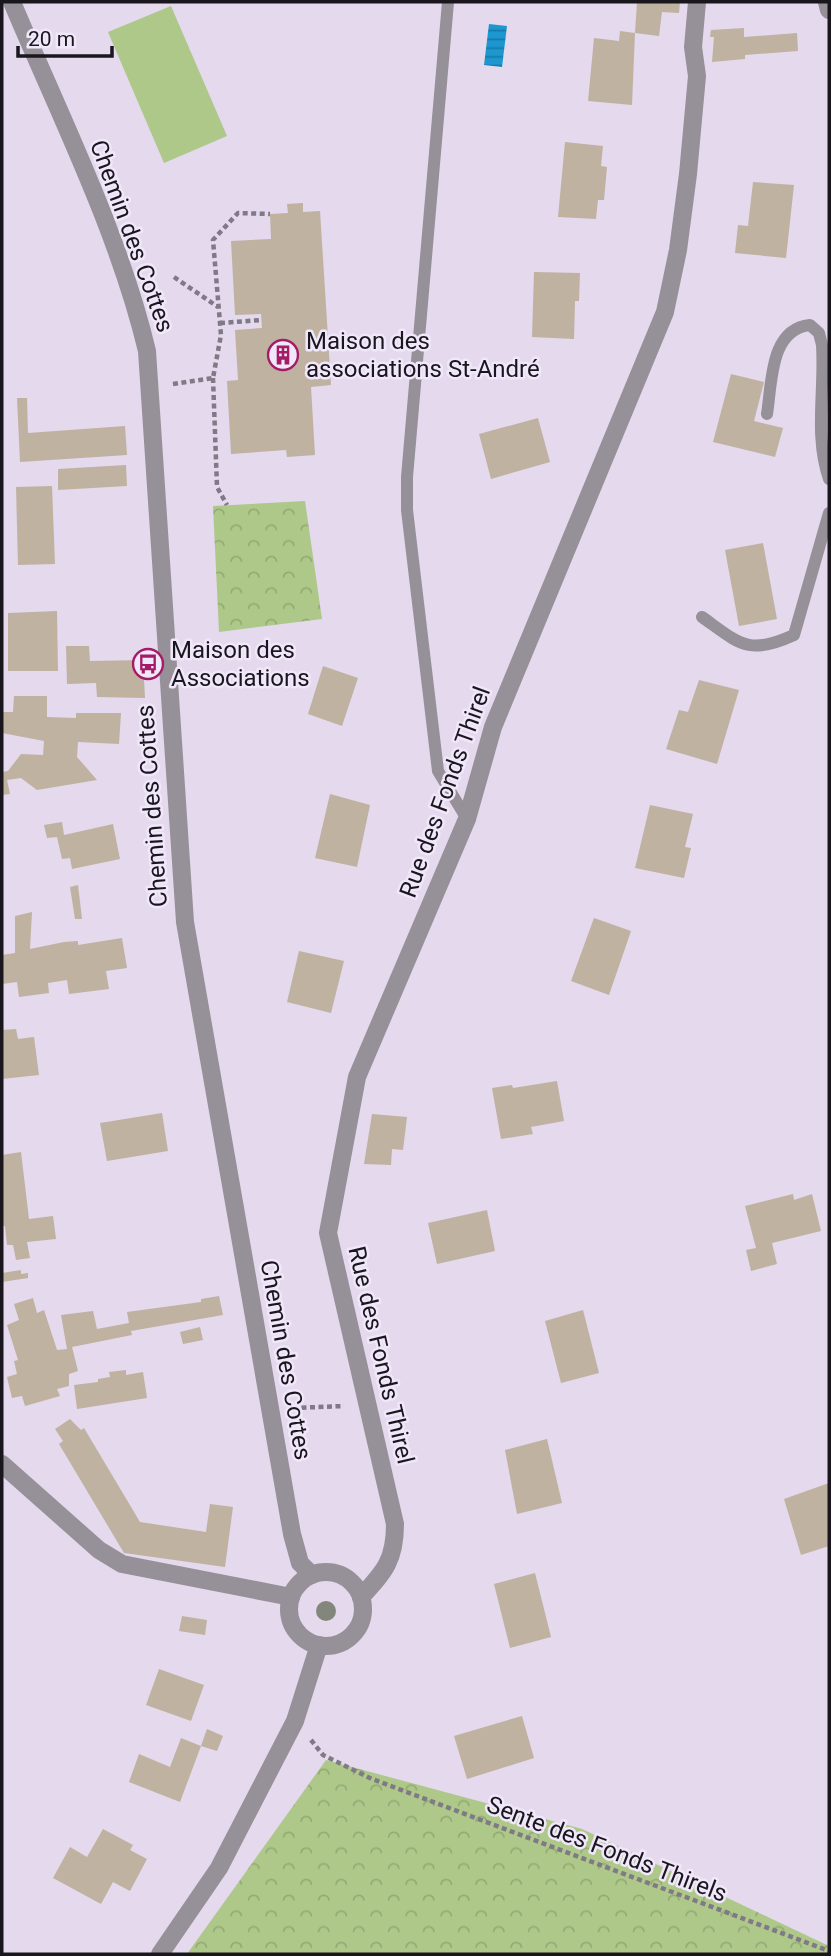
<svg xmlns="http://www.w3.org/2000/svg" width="831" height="1956" font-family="Roboto,sans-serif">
<defs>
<pattern id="forest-crowns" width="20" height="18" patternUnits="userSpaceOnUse" patternTransform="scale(1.75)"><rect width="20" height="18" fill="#adc889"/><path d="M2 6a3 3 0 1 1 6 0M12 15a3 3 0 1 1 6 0" fill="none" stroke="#94ab76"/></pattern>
<pattern id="water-rules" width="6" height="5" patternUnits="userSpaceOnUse" patternTransform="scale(1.75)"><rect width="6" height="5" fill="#1c97cf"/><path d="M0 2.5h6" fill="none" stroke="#187aa7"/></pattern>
</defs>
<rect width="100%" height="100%" fill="#e4d9ed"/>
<g fill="url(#forest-crowns)">
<polygon points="305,501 322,619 219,632 213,506"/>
<polygon points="326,1760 582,1829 829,1946 829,1954 187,1954"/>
</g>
<polygon fill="#adc889" points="171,6 227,136 164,163 108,32"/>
<polygon fill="url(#water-rules)" points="489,24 507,26 502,67 484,65"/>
<g fill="#bfb2a1">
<polygon points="637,2 680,2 679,13 662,12 659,36 635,33"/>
<polygon points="744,28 744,37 797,33 798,51 745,55 745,59 712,62 714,37 710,37 711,30"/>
<polygon points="620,31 635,33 632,105 588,101 594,38 619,41"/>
<polygon points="565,142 603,146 601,166 607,167 604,200 598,200 596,219 558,217"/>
<polygon points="753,182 794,185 786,258 735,253 738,225 748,226"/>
<polygon points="303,203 303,212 320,211 331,385 311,387 315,455 287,457 286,450 231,454 227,381 238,380 235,330 262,328 261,314 235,315 231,241 271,239 270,214 288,213 287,204"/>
<polygon points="534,272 580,273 579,301 575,301 574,339 532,337"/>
<polygon points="731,374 764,382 754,421 783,428 775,457 713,442"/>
<polygon points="17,398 27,398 28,433 125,426 127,455 20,462"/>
<polygon points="538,418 550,462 491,479 479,434"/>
<polygon points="126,465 127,486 58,490 58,469"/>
<polygon points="52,486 55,564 18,565 16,487"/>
<polygon points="763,543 777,619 739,626 725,550"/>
<polygon points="57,611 58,671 8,671 8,613"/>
<polygon points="66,646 89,646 90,661 143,660 145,698 97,697 96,683 67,684"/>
<polygon points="323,666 358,678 342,726 308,714"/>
<polygon points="699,680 739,690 717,764 666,749 679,710 688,712"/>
<polygon points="14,696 47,696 47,717 76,718 76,713 121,713 119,744 78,742 77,757 97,780 37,790 21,778 7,780 10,794 2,795 2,772 8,771 21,754 43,755 44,741 2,733 2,712 13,712"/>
<polygon points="330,794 370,805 357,867 315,858"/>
<polygon points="650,805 693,814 685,847 691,848 684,878 635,868"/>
<polygon points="62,822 64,835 113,824 120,859 72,869 70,858 62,859 57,837 47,838 44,825"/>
<polygon points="78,885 82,919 75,919 70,887"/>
<polygon points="32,912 30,949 64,942 78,941 78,945 122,938 127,968 106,971 109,989 69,994 67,980 48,983 49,993 19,997 17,982 2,984 2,955 15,953 15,916"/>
<polygon points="594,918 631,931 609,995 571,981"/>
<polygon points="299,951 344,961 331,1013 287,1002"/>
<polygon points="16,1029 18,1039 34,1037 39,1075 2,1079 2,1030"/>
<polygon points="557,1081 564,1121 531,1127 533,1134 501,1139 492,1088 512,1085 513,1088"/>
<polygon points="162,1113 168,1151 107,1161 100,1123"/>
<polygon points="372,1114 407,1117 403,1150 392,1149 391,1165 364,1164"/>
<polygon points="21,1152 29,1219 53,1216 56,1239 27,1242 30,1258 16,1260 13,1245 7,1245 5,1226 2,1226 2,1155"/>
<polygon points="793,1194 794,1200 812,1194 821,1231 772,1243 777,1264 751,1271 746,1250 756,1248 745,1206"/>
<polygon points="487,1210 495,1251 437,1264 428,1223"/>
<polygon points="21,1270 21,1274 28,1273 28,1278 2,1282 2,1273"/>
<polygon points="219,1296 223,1315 131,1331 132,1335 72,1347 78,1371 69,1374 69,1386 57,1389 60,1396 25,1406 22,1396 12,1398 7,1377 17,1374 14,1361 18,1360 7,1325 19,1320 14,1304 33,1298 37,1313 44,1310 57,1350 67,1349 61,1315 93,1311 97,1329 129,1323 127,1312 201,1302 201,1299"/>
<polygon points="583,1310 599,1373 561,1383 545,1321"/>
<polygon points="200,1327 203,1340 183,1344 180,1332"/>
<polygon points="126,1370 126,1375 143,1372 147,1398 77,1409 74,1385 98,1382 98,1379 110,1377 109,1372"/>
<polygon points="70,1419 81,1430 84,1428 140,1522 206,1532 210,1504 233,1507 225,1567 124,1553 59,1444 63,1441 55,1429"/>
<polygon points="547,1439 562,1503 517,1514 505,1450"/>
<polygon points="829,1483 829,1546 801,1555 784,1499"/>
<polygon points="535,1573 551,1637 510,1648 494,1584"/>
<polygon points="182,1616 207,1620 205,1635 179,1631"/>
<polygon points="159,1669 204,1685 191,1721 146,1705"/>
<polygon points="522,1716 534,1758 467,1779 454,1736"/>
<polygon points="207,1729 223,1736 217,1751 201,1746"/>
<polygon points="181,1738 201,1746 180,1802 129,1782 139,1754 170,1767"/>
<polygon points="103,1829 133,1845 130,1850 147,1859 130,1891 113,1882 101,1904 53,1878 70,1847 87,1857"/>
</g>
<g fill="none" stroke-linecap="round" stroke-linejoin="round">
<g stroke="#807986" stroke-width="4.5" stroke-dasharray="5 3.5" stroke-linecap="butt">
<polyline points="174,277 218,307"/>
<polyline points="220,323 262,320"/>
<polyline points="213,378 217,487 227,505"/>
<polyline points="173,384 213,378 221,335 213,240 238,213 270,214"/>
<polyline points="293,1408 344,1406"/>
<polyline points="311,1740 323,1755 372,1779 829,1951"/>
</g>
<g stroke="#969098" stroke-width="12">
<polyline points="448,2 407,477 407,510 438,771 467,819"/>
<path d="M767 414C772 382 770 329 810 325L819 333 822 345C825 390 814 436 829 479"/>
<path d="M702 617C740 644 748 656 794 635L829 513"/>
</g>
<g stroke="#969098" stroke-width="18">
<path d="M12 2C59 114 119 233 147 351L185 922 292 1534 300 1563 312 1575"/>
<polyline points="2,1464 99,1550 122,1564 291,1597"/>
<circle cx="326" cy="1609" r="37"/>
<path d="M361 1597C385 1571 395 1560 395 1524L328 1233 357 1077 467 819 493 727 665 312 678 250 688 174 697 76 693 47 697 2"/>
<polyline points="160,1954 219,1868 295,1721 319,1645"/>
</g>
<polyline stroke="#969098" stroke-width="18" points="827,2 829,10"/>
</g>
<circle fill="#83867a" cx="326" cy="1611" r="10"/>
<defs>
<g id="building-ring" transform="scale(1.575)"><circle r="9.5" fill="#f1e7fa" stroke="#a41c65" stroke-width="1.5"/><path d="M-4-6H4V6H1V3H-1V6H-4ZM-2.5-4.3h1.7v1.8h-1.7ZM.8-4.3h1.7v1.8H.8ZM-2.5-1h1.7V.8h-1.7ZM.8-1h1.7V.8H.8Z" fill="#a41c65"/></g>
<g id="bus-ring" transform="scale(1.575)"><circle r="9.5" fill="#f1e7fa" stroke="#a41c65" stroke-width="1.5"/><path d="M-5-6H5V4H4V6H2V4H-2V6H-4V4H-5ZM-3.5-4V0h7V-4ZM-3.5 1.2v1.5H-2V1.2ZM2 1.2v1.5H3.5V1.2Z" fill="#a41c65"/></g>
</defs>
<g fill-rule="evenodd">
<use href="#building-ring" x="283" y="355"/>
<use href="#bus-ring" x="148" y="664"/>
</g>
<g text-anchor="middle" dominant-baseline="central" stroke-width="5" stroke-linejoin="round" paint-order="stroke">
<g font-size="24" fill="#1a161d" stroke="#f1e7fa">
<text transform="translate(132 236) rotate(70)">Chemin des Cottes</text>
<text transform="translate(445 792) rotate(-70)">Rue des Fonds Thirel</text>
<text transform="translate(152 806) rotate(-94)">Chemin des Cottes</text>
<text transform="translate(381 1355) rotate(77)">Rue des Fonds Thirel</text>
<text transform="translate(286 1360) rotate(80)">Chemin des Cottes</text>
<text transform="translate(607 1849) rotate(21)">Sente des Fonds Thirels</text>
</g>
<g font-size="24" fill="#1a161d" stroke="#f1e7fa" text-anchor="start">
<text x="306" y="341">Maison des<tspan x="306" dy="28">associations St-André</tspan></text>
<text x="171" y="650">Maison des<tspan x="171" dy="28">Associations</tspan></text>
</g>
</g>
<rect width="831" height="1956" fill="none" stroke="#1a161d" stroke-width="7"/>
<path d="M18 46v10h94v-10" fill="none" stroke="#1a161d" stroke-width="3.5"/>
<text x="28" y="46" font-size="21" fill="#1a161d" stroke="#f1e7fa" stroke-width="5" paint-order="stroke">20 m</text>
</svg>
